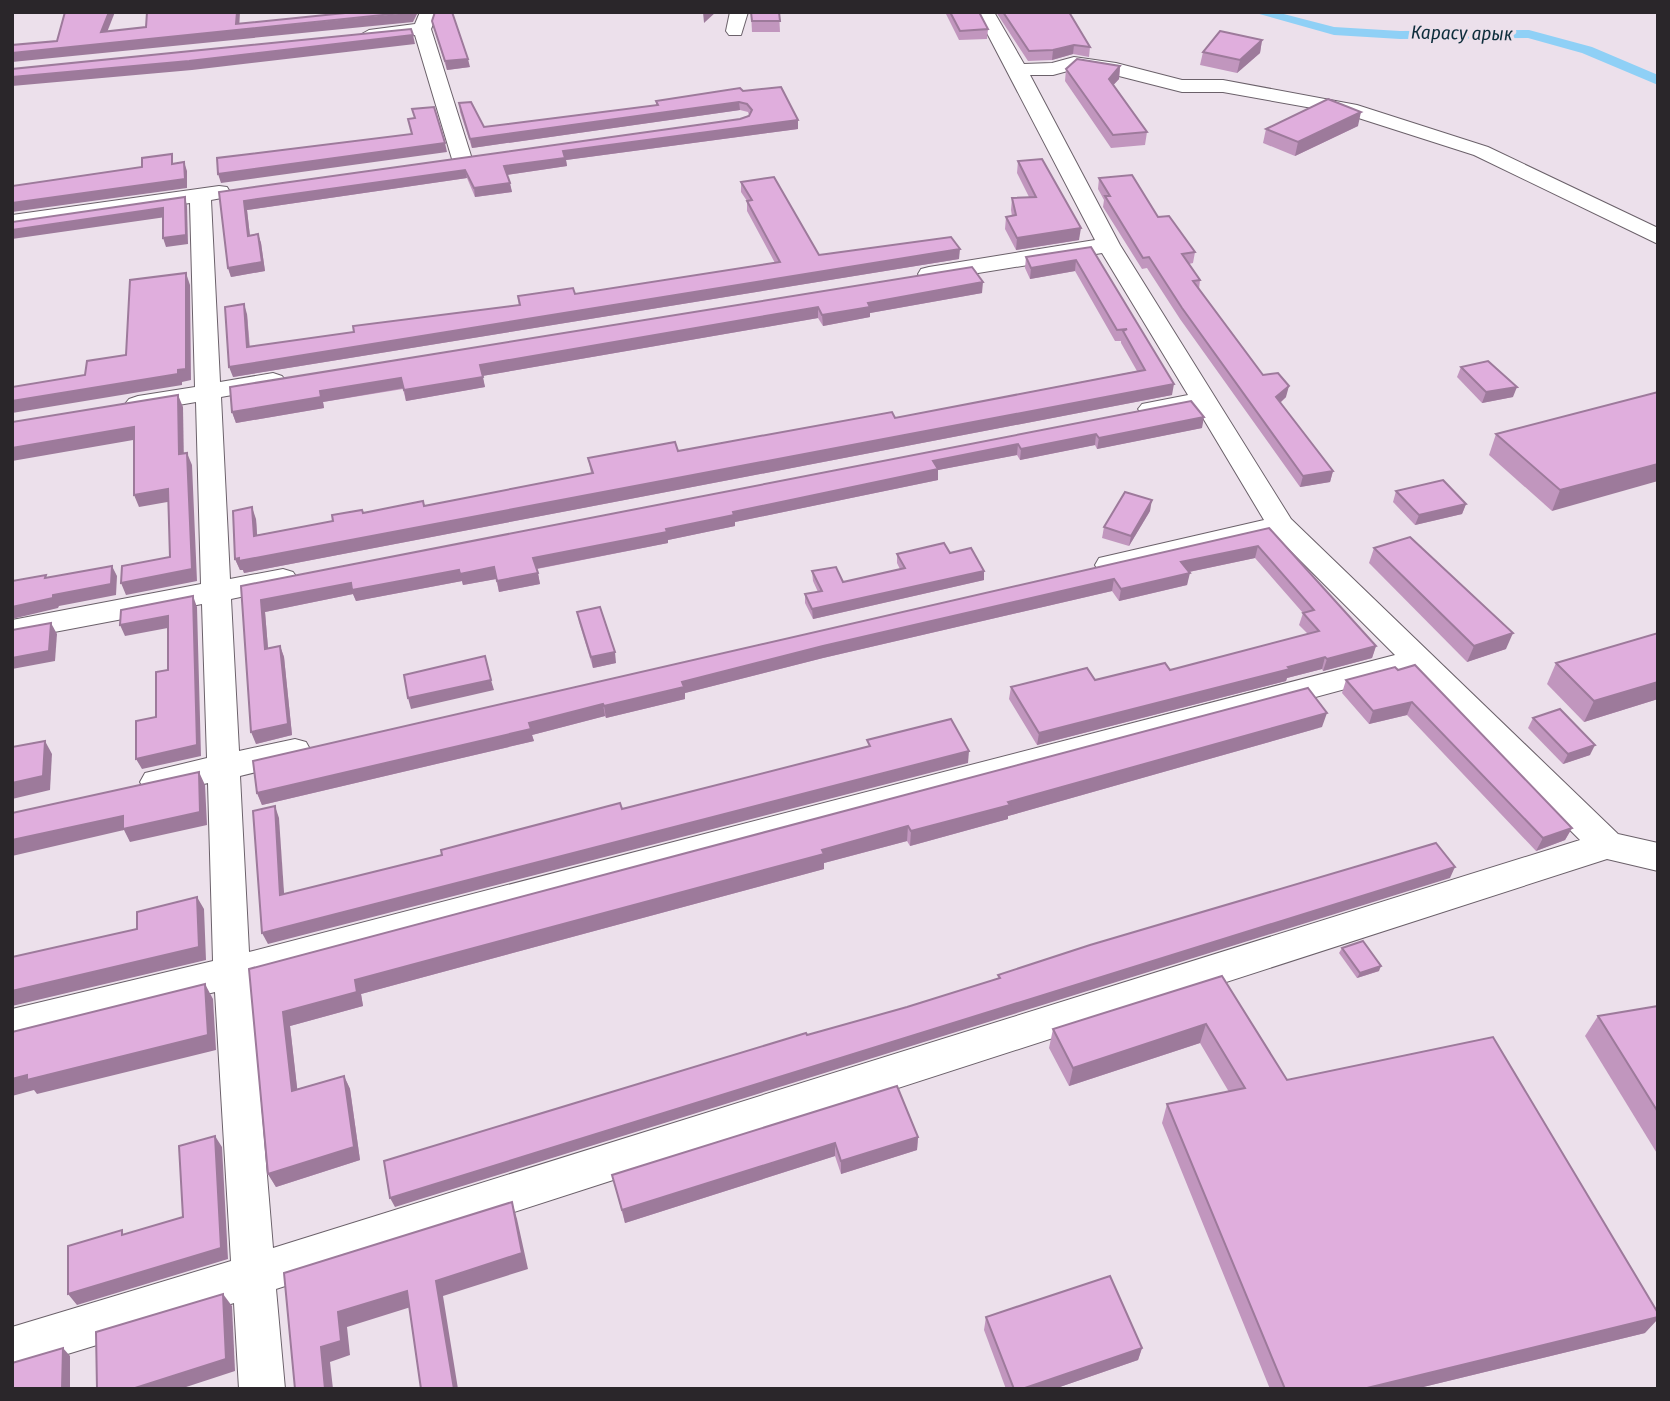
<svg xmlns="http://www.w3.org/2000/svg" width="1670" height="1401" font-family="'Fira Sans Condensed',sans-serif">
<rect width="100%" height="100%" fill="#ece0eb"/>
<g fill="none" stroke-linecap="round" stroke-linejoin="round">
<polygon fill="#8fd0f6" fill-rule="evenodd" points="1252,12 1276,12 1334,27 1400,31 1529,30 1592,47 1658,75 1658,85 1582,53 1528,38 1400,39 1334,35"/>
<g stroke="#6b616a" stroke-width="2">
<g id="minor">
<polygon points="420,12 438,12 431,29 472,159 469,163 455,163 452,159 415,35 369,40 360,35 369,30 415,24"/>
<polygon points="730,12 748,12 741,35 729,35 726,31"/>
<path d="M976 12H994L1024 64 1052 63 1074 57 1116 63 1182 80H1223L1357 105 1488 147 1658 228V244L1474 155 1346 114 1223 92H1182L1115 75 1075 69 1053 75H1030L1120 245 1291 519 1618 834 1658 843V871L1607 859 276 1289 285 1389H239L234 1303 12 1371V1327L231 1261 215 992 12 1042V1009L213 961 208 783 157 795 145 791 140 782 145 773 207 758 202 604 12 640V620L201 584 196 402 138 412 129 409 125 404 129 399 138 396 195 387 190 203 12 229V215L219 186 227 187 230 192 227 197 211 200 220 382 273 373 282 376 286 381 282 386 221 397 230 579 283 569 293 572 298 579 293 586 231 599 239 751 295 739 306 742 311 751 306 760 240 776 249 952 1395 655 1275 535 1109 574 1099 572 1095 565 1099 558 1264 520 1197 408 1151 417 1142 414 1138 409 1142 404 1188 395 1102 253 929 281 921 279 918 274 921 269 929 267 1095 240ZM1415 675 1580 840 273 1248 251 982 1390 677Z"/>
</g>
</g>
<use href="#minor" fill="#fff" fill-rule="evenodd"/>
</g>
<g fill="#c196be">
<polygon points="751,12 779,12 780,32 752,32"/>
<polygon points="945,12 979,12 988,29 987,39 959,40"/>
<polygon points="996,12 1069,12 1090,47 1089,57 1073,54 1052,60 1028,61"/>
<polygon points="432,21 470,67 447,70 434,29"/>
<polygon points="1262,40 1260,53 1237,73 1200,65 1203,52"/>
<polygon points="1120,66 1119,79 1113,85 1147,132 1145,145 1111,148 1065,81 1066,69"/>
<polygon points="743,91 798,129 566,160 567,166 507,175 512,192 475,197 467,178 247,210 250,236 258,234 261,243 265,271 231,277 228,268 219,192 740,119 749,115 748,112 740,110 472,148 460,112 459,103 484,127 656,105 656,101"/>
<polygon points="1358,126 1295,156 1263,143 1266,129"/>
<polygon points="1018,161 1079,240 1016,250 1005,229 1006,217 1012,216 1011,210 1012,198 1029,197 1017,173"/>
<polygon points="1099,178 1158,217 1195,252 1193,263 1189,264 1200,280 1199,289 1263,375 1286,397 1280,403 1333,471 1330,482 1300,487 1180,319 1147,268 1142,269 1103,207 1104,200 1098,189"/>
<polygon points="741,182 819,255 959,259 233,377 247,314 250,347 354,332 519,305 518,296 575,294 775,263 747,211 747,201 741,192"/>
<polygon points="1091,247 1172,395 244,573 243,570 240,570 235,559 256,519 257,535 333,521 363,513 424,506 591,473 588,458 678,451 895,418 1137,371 1121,343 1121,341 1115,341 1075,271 1030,279 1025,268 1026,257"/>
<polygon points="972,267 982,293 870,313 870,317 823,326 818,318 482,376 485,387 406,401 403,389 323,402 324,408 236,423 232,412"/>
<polygon points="1461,367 1513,397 1482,403 1457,377"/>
<polygon points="1658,392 1552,511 1489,455 1496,434"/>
<polygon points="1191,401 1202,428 1097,449 1095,445 1020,460 1017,455 938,470 938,480 735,522 735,526 668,540 668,543 537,569 540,584 499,592 496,579 463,585 462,581 356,601 353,594 265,612 268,648 280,646 284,657 292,735 256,744 241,586"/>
<polygon points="1396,491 1466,504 1462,514 1415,525 1393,502"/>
<polygon points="1150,511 1129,546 1102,538 1104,527"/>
<polygon points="1269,528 1376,646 1372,658 1323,671 1322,669 1287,678 1286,681 1037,745 1009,699 1011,687 1095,680 1170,670 1308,634 1299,625 1303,613 1255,558 1189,572 1187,585 1119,601 1112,591 823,658 685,693 685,699 606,718 605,716 532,735 534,741 262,805 257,793"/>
<polygon points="1374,548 1506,649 1467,662 1369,563"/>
<polygon points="950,553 984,571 984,580 813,619 805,603 805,594 818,592 813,581 812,571 843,582 900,569 897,563 897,554"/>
<polygon points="577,612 616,663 593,668 579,622"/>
<polygon points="1658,633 1658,699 1584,722 1547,684 1556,663"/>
<polygon points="1395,667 1572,828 1565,840 1536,851 1407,715 1369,724 1342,693 1346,680"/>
<polygon points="1533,718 1590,755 1563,764 1528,728"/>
<polygon points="1322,727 1008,816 1008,819 910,846 907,841 824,863 824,869 361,994 363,1006 290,1026 297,1089 344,1076 350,1089 360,1160 276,1187 268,1174 249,969"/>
<polygon points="1342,948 1379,971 1357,978 1339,953"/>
<polygon points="1222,976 1287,1080 1645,1333 1415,1389 1270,1389 1162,1123 1167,1104 1229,1092 1200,1043 1069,1086 1049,1048 1053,1029"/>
<polygon points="1658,1006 1658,1155 1585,1036 1598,1016"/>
<polygon points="897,1086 918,1137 917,1150 841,1174 835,1156 625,1223 612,1175"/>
<polygon points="986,1317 1142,1348 1138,1360 1054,1389 1006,1389 984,1330"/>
</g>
<g fill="#9d7a9b">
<polygon points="109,12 115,12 104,40 101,32"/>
<polygon points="237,12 240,12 239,30 418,12 413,22 12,62 12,53 236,24"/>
<polygon points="703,12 716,12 704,23"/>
<polygon points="413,35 415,44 192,70 12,86 12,77"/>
<polygon points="1262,40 1260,53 1237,73 1240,60"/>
<polygon points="1074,45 1073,54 1052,60 1053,50"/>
<polygon points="468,59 470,67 447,70 445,61"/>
<polygon points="1120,66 1119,79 1107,92 1109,79"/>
<polygon points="739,102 740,110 472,148 470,139"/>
<polygon points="1361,112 1358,126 1295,156 1298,142"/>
<polygon points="798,120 798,129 566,160 567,166 506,175 504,166 563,151"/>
<polygon points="445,143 447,152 221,183 218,174"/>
<polygon points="184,162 187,171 187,188 12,212 12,203"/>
<polygon points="465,170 467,178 247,210 251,245 248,236 244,201"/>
<polygon points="510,183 512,192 475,197 474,188"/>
<polygon points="185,197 187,206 188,244 166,247 163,238"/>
<polygon points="163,208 166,217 12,239 12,230"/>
<polygon points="1081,228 1079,240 1016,250 1017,238"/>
<polygon points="258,234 261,243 265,271 231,277 228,268"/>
<polygon points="960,249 959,259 233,377 229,367"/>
<polygon points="1076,260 1075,271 1030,279 1031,268"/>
<polygon points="186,273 190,285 191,380 182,382 182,385 12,413 12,401 178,374"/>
<polygon points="983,282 982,293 870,313 870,317 823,326 822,315 868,303"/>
<polygon points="244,304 247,314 250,358 247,347"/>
<polygon points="818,307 818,318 482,376 480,365"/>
<polygon points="483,377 485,387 406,401 404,390"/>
<polygon points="401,378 404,388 323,402 324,408 236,423 232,412 320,391"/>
<polygon points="1174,384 1172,395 244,573 243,570 240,570 235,559"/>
<polygon points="1289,386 1286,397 1273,409 1276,397"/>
<polygon points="1517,387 1513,397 1482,403 1486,392"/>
<polygon points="178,395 183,407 184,466 179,454"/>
<polygon points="1204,417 1202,428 1097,449 1099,438"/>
<polygon points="134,427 139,439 12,461 12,448"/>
<polygon points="1096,434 1095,445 1020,460 1021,449"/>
<polygon points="1018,444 1017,455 938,470 938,480 735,522 735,526 668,540 668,543 535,569 533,558 666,529 933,461"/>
<polygon points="187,453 192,465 197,581 126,595 121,583 192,569"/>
<polygon points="1658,464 1658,481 1552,511 1560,490"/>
<polygon points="1333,471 1330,482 1300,487 1303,476"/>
<polygon points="168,489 173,501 139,507 134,495"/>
<polygon points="1152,500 1150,511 1129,546 1131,536"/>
<polygon points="1466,504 1462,514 1415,525 1419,515"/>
<polygon points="252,507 256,519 258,548 254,536"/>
<polygon points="1258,546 1255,558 1179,574 1181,562"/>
<polygon points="112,566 117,576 116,595 59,606 58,608 12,619 12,607 53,595"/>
<polygon points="494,567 496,579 463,585 462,581 356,601 353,594 265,612 269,660 265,649 261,600 351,583 459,570"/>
<polygon points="984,571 984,580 813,619 812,609"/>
<polygon points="538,573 540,584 499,592 497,581"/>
<polygon points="1190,573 1187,585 1119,601 1121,589"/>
<polygon points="1114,579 1112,591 823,658 685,693 685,699 606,718 604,706 682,682 823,646"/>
<polygon points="193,596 197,607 201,756 142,769 136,759 197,745"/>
<polygon points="168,616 173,627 125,636 120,625"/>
<polygon points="51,623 57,634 55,661 12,669 12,658"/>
<polygon points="1513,633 1506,649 1467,662 1474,646"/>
<polygon points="280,646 284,657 292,735 256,744 251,732"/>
<polygon points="1376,646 1372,658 1323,671 1327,659"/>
<polygon points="615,652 616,663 593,668 591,657"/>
<polygon points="1325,657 1322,669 1287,678 1286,681 1037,745 1039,733"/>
<polygon points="491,680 494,690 411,709 408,698"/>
<polygon points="1658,682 1658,699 1584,722 1594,701"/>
<polygon points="1412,702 1407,715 1369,724 1373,711"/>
<polygon points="603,704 605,716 532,735 534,741 262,805 257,793"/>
<polygon points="1327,713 1322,727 1008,816 1008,819 910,846 911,831 1008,802"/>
<polygon points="45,741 52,754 50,790 12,799 12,783"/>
<polygon points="1595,745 1590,755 1563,764 1568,754"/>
<polygon points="969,751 968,763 268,944 262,933"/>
<polygon points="199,772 205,785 207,825 130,842 124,830 12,856 12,840"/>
<polygon points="275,806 279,818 285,907 280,895"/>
<polygon points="908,826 907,841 824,863 824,869 361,994 363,1006 290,1026 299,1104 292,1091 283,1012 355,980"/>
<polygon points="1572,828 1565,840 1536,851 1543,838"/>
<polygon points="1455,867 1450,878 395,1207 390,1198"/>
<polygon points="197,897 204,909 206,960 12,1006 12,991 199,947"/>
<polygon points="1381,966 1379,971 1357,978 1360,973"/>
<polygon points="205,984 213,999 216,1050 37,1094 34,1090 12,1096 12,1079"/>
<polygon points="1206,1024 1200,1043 1069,1086 1073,1068"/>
<polygon points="344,1076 350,1089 360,1160 276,1187 268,1174"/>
<polygon points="215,1136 222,1147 228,1259 77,1305 68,1294 221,1248"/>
<polygon points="918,1137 917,1150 841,1174 841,1161"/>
<polygon points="835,1143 835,1156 625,1223 622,1210"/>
<polygon points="512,1202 517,1219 528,1269 443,1296 458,1389 454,1389 436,1281"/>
<polygon points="407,1291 414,1306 347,1327 350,1355 330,1362 333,1389 325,1389 321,1347 338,1312"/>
<polygon points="223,1294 232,1306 235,1371 180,1389 132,1389"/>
<polygon points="1658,1317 1658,1319 1645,1333 1415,1389 1363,1389"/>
<polygon points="63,1348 70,1356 70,1389 62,1389"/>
<polygon points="1142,1348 1138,1360 1054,1389 1022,1389"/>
</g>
<g fill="#e0aedd" stroke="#9d7a9b" stroke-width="2">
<polygon points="65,12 109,12 101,32 146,27 147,12 237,12 236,24 355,12 412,12 12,53 12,45 57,41"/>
<polygon points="435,12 452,12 468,59 445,61 432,21"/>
<polygon points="751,12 779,12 780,21 752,21"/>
<polygon points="950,12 979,12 988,29 960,31"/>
<polygon points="1003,12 1069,12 1090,47 1074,45 1053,50 1029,51"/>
<polygon points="411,29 413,35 189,61 12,77 12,69"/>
<polygon points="1220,31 1262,40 1240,60 1203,52"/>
<polygon points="1077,59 1120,66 1109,79 1147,132 1113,135 1066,69"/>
<polygon points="781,87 798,120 563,151 565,158 504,166 510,183 474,188 465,170 244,201 248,236 258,234 262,262 228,268 219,192 740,119 749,116 752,110 747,104 739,102 470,139 459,103 471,102 484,127 658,105 656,101 740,88 743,91"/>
<polygon points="1328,99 1361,112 1298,142 1266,129"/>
<polygon points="434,107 445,143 218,174 217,158 412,134 408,119 415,118 412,109"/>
<polygon points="172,154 172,164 184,162 185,179 12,203 12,186 142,167 142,158"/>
<polygon points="1042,159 1081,228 1017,238 1006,217 1016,215 1012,198 1036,197 1018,161"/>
<polygon points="1132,175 1158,217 1169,216 1195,252 1182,254 1200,280 1193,281 1263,375 1278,373 1289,386 1276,397 1333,471 1303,476 1182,308 1149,257 1143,258 1105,196 1110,196 1099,178"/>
<polygon points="774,177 819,255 951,237 960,249 229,367 225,307 244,304 247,347 354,332 353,326 520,305 518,296 573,288 575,294 780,262 747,201 752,200 741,182"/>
<polygon points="185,197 186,235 163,238 163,208 12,230 12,222"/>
<polygon points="1091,247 1174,384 239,561 239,558 235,559 233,511 252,507 254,536 333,521 332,515 362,510 363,513 423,501 424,506 593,473 588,458 675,442 678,451 892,412 895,418 1145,370 1123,331 1127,329 1117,330 1076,260 1031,268 1026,257"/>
<polygon points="972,267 983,282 868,303 870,307 822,315 818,307 480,365 483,377 404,390 401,378 320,391 321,397 232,412 230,387"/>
<polygon points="186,273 186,369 178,370 178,374 12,401 12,387 85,375 87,361 126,355 130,280"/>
<polygon points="1488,361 1517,387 1486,392 1461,367"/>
<polygon points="1658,392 1658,464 1560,490 1496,434"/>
<polygon points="178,395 179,454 187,453 192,569 121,583 122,566 170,557 168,489 134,495 134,427 12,448 12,422"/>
<polygon points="1191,401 1204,417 1099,438 1096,434 1021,449 1018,444 933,461 938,469 733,512 734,515 666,529 667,532 533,558 538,573 497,581 494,567 460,574 459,570 352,590 351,583 261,600 265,649 280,646 288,724 251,732 241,586"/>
<polygon points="1443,480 1466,504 1419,515 1396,491"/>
<polygon points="1125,492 1152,500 1131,536 1104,527"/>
<polygon points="1269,528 1376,646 1327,659 1325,657 1288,667 1290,669 1039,733 1011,687 1087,668 1095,680 1165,663 1170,670 1319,631 1303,613 1314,610 1258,546 1181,562 1190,573 1121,589 1114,579 823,646 682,682 684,687 604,706 603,704 529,723 531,729 257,793 253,761"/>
<polygon points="1410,537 1513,633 1474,646 1374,548"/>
<polygon points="944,543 950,553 971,548 984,571 812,609 805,594 822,591 812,571 836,567 843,582 905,568 897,554"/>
<polygon points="112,566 111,584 53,595 53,598 12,607 12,581 46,575 45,578"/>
<polygon points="193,596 197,745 136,759 136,721 156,717 156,672 168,670 168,616 120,625 121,610"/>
<polygon points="600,607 615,652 591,657 577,612"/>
<polygon points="51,623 49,651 12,658 12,630"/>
<polygon points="1658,633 1658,682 1594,701 1556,663"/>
<polygon points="485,656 491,680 408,698 404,675"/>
<polygon points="1415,665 1572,828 1543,838 1412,702 1373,711 1346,680 1395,667 1398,670"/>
<polygon points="1308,688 1327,713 1008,802 1010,805 911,831 908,826 822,850 824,854 355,980 357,992 283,1012 292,1091 344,1076 354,1147 268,1174 249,969"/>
<polygon points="1560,709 1595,745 1568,754 1533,718"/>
<polygon points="951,719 969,751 262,933 253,811 275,806 280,895 442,855 441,850 620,803 622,809 870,746 867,740"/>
<polygon points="45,741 43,776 12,783 12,747"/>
<polygon points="199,772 200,812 123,829 123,816 12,840 12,813"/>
<polygon points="1436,843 1455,867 390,1198 384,1161 806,1033 807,1035 907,1007 1000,978 998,975 1090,945"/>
<polygon points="197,897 199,947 12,991 12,957 137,929 137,912"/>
<polygon points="1363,941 1381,966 1360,973 1342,948"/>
<polygon points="1222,976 1287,1080 1493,1037 1658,1313 1658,1317 1363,1389 1285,1389 1167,1104 1245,1088 1206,1024 1073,1068 1053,1029"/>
<polygon points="205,984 208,1035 27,1080 27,1075 12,1079 12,1032"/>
<polygon points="1658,1006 1658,1112 1598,1016"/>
<polygon points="897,1086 918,1137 841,1161 835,1143 622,1210 612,1175"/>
<polygon points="215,1136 221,1248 68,1294 68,1246 122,1230 122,1235 183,1217 179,1146"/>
<polygon points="512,1202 522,1253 436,1281 454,1389 421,1389 407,1291 338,1312 341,1341 321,1347 325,1389 295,1389 284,1273"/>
<polygon points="1110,1276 1142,1348 1022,1389 1014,1389 986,1317"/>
<polygon points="223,1294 226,1359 132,1389 97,1389 96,1332"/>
<polygon points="63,1348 62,1389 12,1389 12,1363"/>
</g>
<g text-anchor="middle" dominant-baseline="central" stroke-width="7" stroke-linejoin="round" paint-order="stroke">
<g font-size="19" font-style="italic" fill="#0e2d3c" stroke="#ece0eb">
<text transform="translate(1462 33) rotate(1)">Карасу арык</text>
</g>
</g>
<rect width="1670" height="1401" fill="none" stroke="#2a262a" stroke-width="28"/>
</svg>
